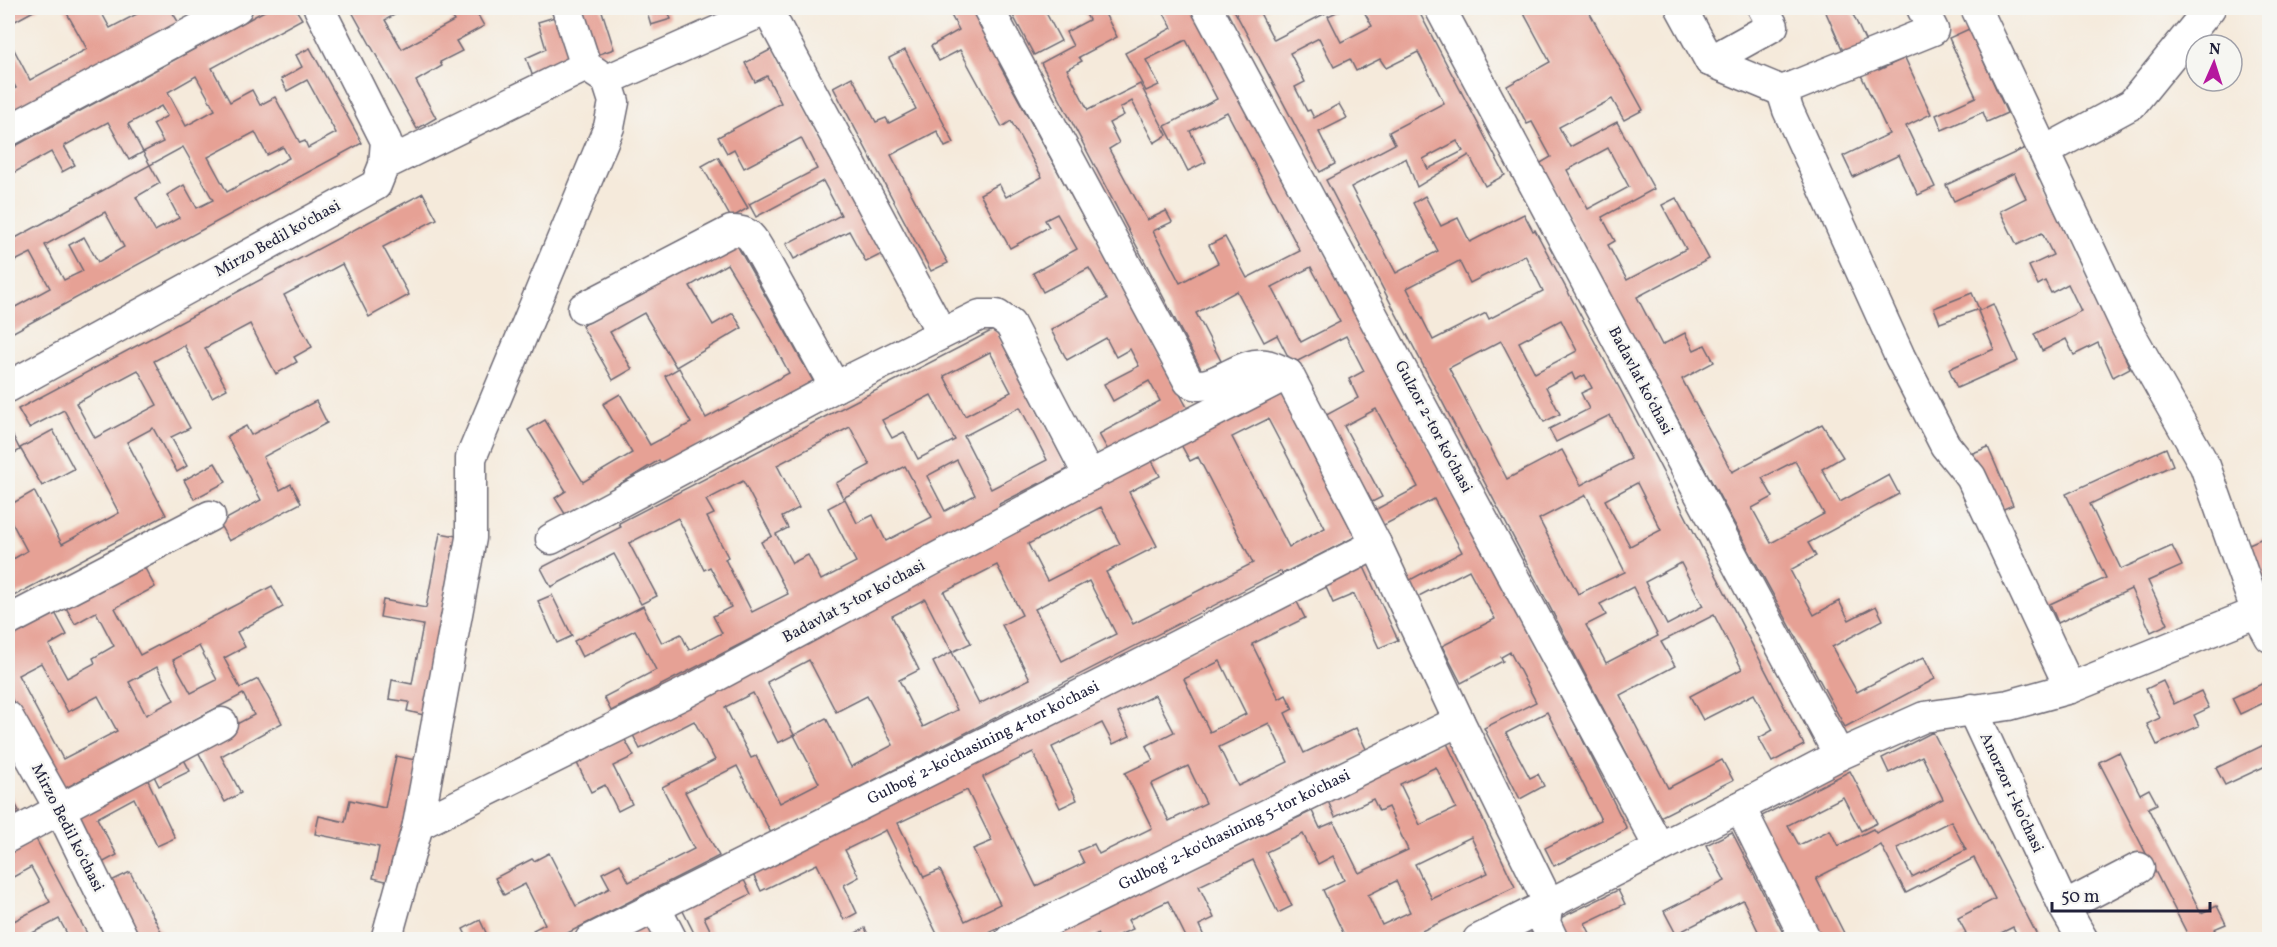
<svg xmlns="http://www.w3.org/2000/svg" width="2277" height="947" font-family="Vollkorn,serif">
<rect width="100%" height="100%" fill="#f6f6f2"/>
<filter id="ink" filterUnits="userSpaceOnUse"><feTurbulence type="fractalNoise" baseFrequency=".0167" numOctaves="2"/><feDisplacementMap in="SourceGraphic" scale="12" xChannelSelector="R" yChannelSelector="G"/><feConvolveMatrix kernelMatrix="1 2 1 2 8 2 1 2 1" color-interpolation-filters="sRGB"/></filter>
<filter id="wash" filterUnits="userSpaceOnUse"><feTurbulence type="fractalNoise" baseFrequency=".008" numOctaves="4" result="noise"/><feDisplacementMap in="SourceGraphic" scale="24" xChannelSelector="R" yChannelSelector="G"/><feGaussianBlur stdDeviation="1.35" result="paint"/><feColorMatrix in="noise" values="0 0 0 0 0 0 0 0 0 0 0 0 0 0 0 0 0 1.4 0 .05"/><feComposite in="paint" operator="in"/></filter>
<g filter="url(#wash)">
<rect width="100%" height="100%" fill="#f5eadb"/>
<g id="blocks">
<g fill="#e6a195" fill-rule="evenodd">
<polygon points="8,8 39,8 8,25"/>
<polygon points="64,8 99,8 110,28 137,14 134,8 170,8 180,25 8,118 8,92 16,88 8,73 8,38 30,80 87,49"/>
<path d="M270 8H295L302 19 212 68 230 102 252 90 260 105 275 97 300 143 305 141 308 148 336 133 307 80 287 91 281 79 302 67 296 55 310 48 362 143 8 335V311L50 288 31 253 11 263 9 260 8 261V242L150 165 143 152 129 160 108 122 64 146 75 165 62 172 51 152 8 176V150ZM196 76 215 110 186 126 168 92ZM161 106 167 116 153 124 163 142 143 152 128 124ZM255 132 267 155 283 147 289 158 227 192 208 157ZM183 147 213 200 197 208 184 185 167 195 179 218 155 231 136 197 160 183 150 165ZM105 212 124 247 98 262 84 237 69 245 83 271 64 280 45 245Z"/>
<polygon points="350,8 407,8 385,20 402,49 454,21 447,8 474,8 484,26 456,41 462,51 440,62 442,66 416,81 436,118 417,129"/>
<polygon points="579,8 601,8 614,49 594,56"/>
<polygon points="646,8 667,8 671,19 651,25"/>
<polygon points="947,8 973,8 1002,62 999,64 1188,409 1109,452 1099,434 1160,401 1149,381 1113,401 1104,384 1139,366 1130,349 1116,357 1106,338 1067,360 1051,330 1107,299 1089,268 1043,292 1033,273 1077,249 1057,214 1045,220 1049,227 1010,248 980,194 999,184 1006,197 1042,177 1011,121 1002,127 960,50 939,61 931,46 959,30"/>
<polygon points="1009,8 1047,8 1044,9 1061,41 1034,55"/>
<path d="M1083 8H1102L1117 37 1079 57 1082 61 1067 69 1088 110 1140 84 1167 135 1154 143 1132 101 1120 108 1124 115 1109 123 1119 143 1109 149 1147 220 1166 211 1172 222 1153 231 1180 283 1218 263 1209 245 1225 237 1247 278 1300 251 1227 112 1190 131 1206 162 1188 171 1165 126 1217 99 1186 40 1146 60 1159 85 1146 91 1125 53 1172 28 1161 8H1194L1558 690 1627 829 1554 866 1545 848 1601 820 1547 712 1506 733 1530 778 1538 774 1544 786 1520 799 1484 728 1536 702 1510 652 1501 657 1503 661 1461 683 1442 646 1495 619 1469 570 1417 597 1408 581 1462 552 1434 499 1380 527 1371 512 1418 487 1376 409 1344 426 1382 497 1364 506 1319 419 1358 398 1349 379 1364 371 1346 336 1292 364 1277 335 1264 342 1237 291 1196 313 1221 361 1202 371 1041 63 1073 46 1066 32 1089 20ZM1311 267 1340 322 1301 342 1272 287Z"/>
<path d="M1233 8H1270L1260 13 1274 40 1326 13 1323 8H1345L1328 16 1341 42 1372 26 1362 8H1417L1505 175 1485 186 1469 155 1417 187 1406 158 1351 187 1396 273 1438 251 1413 203 1425 196 1441 226 1458 218 1470 242 1524 214 1533 231 1535 230 1622 393 1804 745 1772 762 1759 738 1773 730 1754 694 1703 720 1690 696 1742 669 1714 615 1661 642 1675 666 1620 695 1668 788 1722 760 1733 780 1660 817 1326 180 1395 144 1389 132 1444 103 1418 52 1386 68 1380 59 1356 71 1350 59 1334 67 1319 38 1290 53 1305 82 1295 87 1307 111 1310 110 1314 118 1339 104 1347 118 1319 132 1335 164 1320 172ZM1457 141 1463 151 1428 169 1423 159ZM1525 255 1543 291 1489 319 1486 313 1433 340 1407 288 1459 261 1470 283ZM1561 320 1577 351 1535 373 1519 342ZM1501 341 1544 422 1560 414 1546 387 1572 373 1575 380 1585 375 1592 388 1581 393 1589 409 1549 429 1556 442 1610 415 1631 459 1581 485 1562 450 1507 479 1449 368ZM1637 483 1661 530 1630 546 1605 500ZM1586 495 1625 572 1578 594 1539 519ZM1681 563 1703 606 1667 625 1645 582ZM1633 587 1658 636 1606 663 1586 625 1606 615 1600 604Z"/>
<path d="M1521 8H1587L1643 110 1624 120 1612 99 1559 127 1570 147 1617 122 1654 189 1602 217 1615 241 1608 245 1627 280 1686 249 1662 205 1676 198 1709 259 1637 297 1662 345 1685 333 1694 350 1705 345 1714 362 1682 379 1732 472 1822 424 1843 457 1822 469 1840 502 1889 475 1899 494 1808 543 1816 556 1790 570 1814 615 1839 601 1849 620 1876 606 1883 620 1832 647 1857 692 1924 657 1935 679 1845 727 1539 164 1551 157 1532 122 1527 124 1507 86 1550 62ZM1608 148 1629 187 1588 209 1567 170ZM1795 461 1824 514 1771 543 1752 508 1773 497 1762 478Z"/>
<polygon points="1824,8 1850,8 1870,51 1847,60"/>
<polygon points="558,16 572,59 533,77 526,58 546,49 538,22"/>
<polygon points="1969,29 2007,113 1987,122 1983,112 1942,130 1936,115 1976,97 1949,38"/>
<polygon points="774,48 882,254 866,262 849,231 794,259 786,244 841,215 823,181 756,217 749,204 817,169 801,138 744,168 734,149 727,153 718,137 781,103 767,76 755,82 745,63"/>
<polygon points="905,50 954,143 945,147 937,131 891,155 948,263 931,271 833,87 852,77 876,122 886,118 889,123 916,109 889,58"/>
<polygon points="1905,58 1931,114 1906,126 1935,187 1918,195 1899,155 1853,177 1843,156 1889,134 1861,75 1878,67 1879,70"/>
<polygon points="2025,148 2130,368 2113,377 2098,343 2074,355 2066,339 2042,351 2034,334 2081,311 2068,284 2051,293 2045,281 2038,285 2029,266 2053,255 2042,233 2017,245 2000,211 2026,198 2014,173 1954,201 1946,185"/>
<polygon points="718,157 748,208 731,218 702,166"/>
<path d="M423 193 437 219 383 247 409 295 369 317 342 264 284 295 312 347 294 357 297 362 276 374 250 324 205 348 227 389 212 397 184 345 154 361 190 428 171 437 187 466 177 472 153 428 127 442 166 515 8 599V562L27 551 10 519 8 520V506L34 491 62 544 119 513 64 410 29 428 18 409ZM138 370 157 405 95 438 76 403Z"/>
<polygon points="734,240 813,381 661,464 659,460 567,517 555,498 566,491 528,430 545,420 583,482 632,453 603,404 620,394 650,445 691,423 665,376 679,368 706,418 789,373 760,318 727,264 690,286 713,325 733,313 742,328 676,367 644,313 610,332 632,369 613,380 582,326"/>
<polygon points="1972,293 1979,309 1940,323 1934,308"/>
<polygon points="1993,304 2018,361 1957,388 1949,369 1994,349 1978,311"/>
<path d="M995 329 1068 469 999 504 1002 509 611 711 604 697 656 670 635 630 582 657 574 641 643 606 662 643 681 634 689 650 722 633 713 616 731 607 710 567 704 570 678 518 629 543 657 596 641 604 614 554 551 587 541 568 621 527 619 523ZM990 352 1011 392 965 416 944 376ZM931 395 955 440 918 459 904 432 892 438 882 420ZM1020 407 1047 460 991 489 964 436ZM850 427 870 465 836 483 843 498 905 466 932 517 886 541 873 515 857 523 845 499 828 508 856 562 821 580 808 555 792 563 776 534 788 528 782 517 799 508 777 465ZM957 460 975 495 945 511 927 476ZM743 481 772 536 761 542 788 594 752 612 725 559 728 557 707 517 714 514 706 500Z"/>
<path d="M1279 390 1355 537 1282 574 1281 571 771 833 737 766 685 792 719 856 556 939H538L533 930 545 924 525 884 504 895 495 878 532 859 534 861 549 853 576 906 610 888 602 873 620 864 629 882 694 849 662 787 715 760 694 721 640 749 631 731 1151 459 1160 476 1129 492 1157 546 1106 572 1133 624 1253 563 1198 457 1190 461 1179 441ZM1268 419 1325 528 1289 547 1232 437ZM1101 507 1120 544 1047 581 1028 544ZM997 565 1022 615 1002 625 1030 679 979 704 952 652 971 643 944 592ZM1089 581 1116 634 1062 661 1035 609ZM925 599 952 652 933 662 957 710 923 727 899 680 919 670 892 616ZM809 660 836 712 867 696 893 745 851 767 826 718 794 735 819 783 780 803 756 756 751 758 725 707 753 693 778 743 794 735 767 682Z"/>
<polygon points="316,401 327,423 263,457 280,490 291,484 301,503 229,541 219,523 261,500 227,436 246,426 251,435"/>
<polygon points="8,426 20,450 8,457"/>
<polygon points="53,430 74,469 42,486 20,448"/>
<polygon points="1988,447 2013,505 1994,513 1968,455"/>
<polygon points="2166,448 2173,465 2090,504 2121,569 2172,546 2182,566 2148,581 2168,624 2151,632 2131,589 2058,623 2050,604 2106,578 2066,494"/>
<polygon points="215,463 226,482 194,499 184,480"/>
<polygon points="440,533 462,537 428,716 407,711 409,702 389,699 392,680 412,684 423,625 380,617 383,600 426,608"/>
<polygon points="2263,538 2270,553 2270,580 2258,585 2242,547"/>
<path d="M142 563 155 587 115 608 140 655 272 586 283 607 237 632 245 647 224 658 240 688 258 679 282 723 221 756 241 793 225 802 195 746 254 715 243 694 60 791 8 692V634L53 609 67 635 49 645 67 678 95 663 93 658 114 646 96 612 75 624 64 604ZM199 646 217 680 191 693 173 660ZM41 663 68 712 98 696 117 731 63 759 18 675ZM157 667 174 700 146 715 129 682Z"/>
<polygon points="1364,567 1398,640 1379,648 1354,594 1333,603 1325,585"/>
<polygon points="552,595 572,636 557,643 538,601"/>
<path d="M1295 598 1305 618 1252 644 1279 699 1286 695 1293 709 1285 713 1304 753 1356 728 1367 751 976 939H935L939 938 886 830 845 850 859 877 844 885 857 913 844 920 817 864 761 891 751 870ZM1220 661 1246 714 1210 732 1184 679ZM1155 695 1174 732 1146 746 1153 760 1125 773 1152 828 1099 854 1094 844 1078 851 1084 863 1036 886 983 777 1033 752 1060 808 1077 800 1052 747 1102 723 1113 744 1130 736 1118 713ZM1269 723 1288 762 1238 786 1219 747ZM1188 766 1206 803 1169 821 1151 784ZM967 790 992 841 973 849 1000 904 965 921 940 870 924 877 898 823Z"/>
<polygon points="2270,680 2270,700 2240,714 2232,698"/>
<polygon points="2163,681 2174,704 2201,691 2209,708 2194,715 2199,726 2157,745 2147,724 2160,718 2146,689"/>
<path d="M1933 732 2039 939H2019L2013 927 1989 939H1953L1966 933 1958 918 1995 899 1974 858 1906 893 1881 845 1816 878 1847 939H1820L1758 818 1850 771 1877 823 1861 831 1843 797 1788 825 1799 845 1830 830 1838 846 1873 829 1876 833 1943 799 1922 756 1889 773 1882 758ZM1951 821 1966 850 1912 877 1897 848Z"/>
<polygon points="624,738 634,756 613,766 632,804 618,811 605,785 591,792 576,761"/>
<path d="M1446 741 1515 887 1405 939H1346L1323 890 1344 880 1333 856 1318 864 1303 834 1266 852 1292 906 1278 913 1253 860 1199 886 1214 918 1199 925 1205 939H1187L1168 901 1128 920 1133 929 1119 935 1121 939H1100L1097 934 1086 939H1041L1312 811 1320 828 1334 822 1359 873 1408 850 1388 807 1379 811 1373 799 1335 817 1328 801 1374 779 1372 776ZM1436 767 1456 808 1420 825 1400 784ZM1471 837 1488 873 1432 899 1415 864ZM1396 881 1410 912 1382 925 1368 895Z"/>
<polygon points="2270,742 2270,764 2225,785 2216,768"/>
<polygon points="180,752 190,771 159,786 150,768"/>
<polygon points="2119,752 2140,794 2149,789 2157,804 2148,808 2201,913 2217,906 2226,924 2214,929 2220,939 2190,939 2099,762"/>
<polygon points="396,756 420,761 394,883 373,878 379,847 315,834 319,816 345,822 350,800 385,808"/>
<polygon points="144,772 175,838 157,846 134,798 97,818 117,855 98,865 69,811"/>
<polygon points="8,790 19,811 8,817"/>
<polygon points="1732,832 1762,891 1786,939 1762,939 1743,900 1676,934 1664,911 1725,881 1706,845"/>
<polygon points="36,839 90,939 70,939 59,919 21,939 8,939 8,924 50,902 31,867 8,880 8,854"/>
<polygon points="130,872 164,937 159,939 140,939 109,882"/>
<polygon points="742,876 751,894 704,917 714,938 697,939 681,907"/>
<polygon points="1618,890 1625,904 1585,923 1593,939 1566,939 1556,920"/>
<polygon points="480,920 489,939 468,939 463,929"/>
<polygon points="652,920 662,939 637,939 632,930"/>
<polygon points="865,928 870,939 852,939 850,936"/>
<polygon points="1531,933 1535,939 1518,939"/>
</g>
</g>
</g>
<g filter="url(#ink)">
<use href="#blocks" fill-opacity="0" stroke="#6c6873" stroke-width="1.5"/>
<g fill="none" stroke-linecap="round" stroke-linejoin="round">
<g stroke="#6c6873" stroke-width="33">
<g id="minor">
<polyline points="567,8 586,66 607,80 770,8"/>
<path d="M988 8 1189 382C1212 395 1239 360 1266 365 1273 366 1281 371 1288 374L1376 544 1459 721 1548 902 1545 923 1553 940"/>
<polyline points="1207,8 1659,847"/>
<polyline points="1440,8 1839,755"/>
<polyline points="1681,8 1710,61 1782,91"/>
<polyline points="1922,8 1933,30 1782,91 1788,110 1900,357 1945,445 1971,477 2070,688"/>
<polyline points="1976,8 2127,328 2205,466 2257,613 2270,637"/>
<polyline points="767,9 941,332"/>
<polyline points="1710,61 1773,26 1763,8"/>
<polyline points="8,131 237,8"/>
<polyline points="2045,151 2132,104 2210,8"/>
<polyline points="384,165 586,66"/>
<path d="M583 308 731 231C747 230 751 236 758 248L835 387"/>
<polyline points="8,387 376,185 384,165 386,141 319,8"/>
<polyline points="551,539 835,387 980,315 997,315 1010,324 1089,476"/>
<polyline points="8,621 210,516"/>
<polyline points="1972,709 2064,907 2083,940"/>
<polyline points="8,717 60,809 124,940"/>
<polyline points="1740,807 1806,940"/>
<polyline points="418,825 683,694 1089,476 1288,374"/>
<polyline points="8,837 222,723"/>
<polyline points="655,907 672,940"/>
<polyline points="2064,907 2139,868"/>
<polyline points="386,940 418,825 471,538 471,458 609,127 614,102 607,80"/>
<path id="s1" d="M590 940 1106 682 1376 544"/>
<path id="s2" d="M1010 940 1459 721"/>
<polyline points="1478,940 1740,807 1839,755 1924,717 2009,705 2070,688 2270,607"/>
</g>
</g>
<use href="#minor" stroke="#fff" stroke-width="30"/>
</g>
</g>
<g text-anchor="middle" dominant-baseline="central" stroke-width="5" stroke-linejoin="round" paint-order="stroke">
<g font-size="16" fill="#22223b" stroke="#f6f6f2">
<text transform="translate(278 239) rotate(-29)">Mirzo Bedil koʻchasi</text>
<text transform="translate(1640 381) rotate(62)">Badavlat koʻchasi</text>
<text transform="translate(1433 427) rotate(62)">Gulzor 2-tor koʼchasi</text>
<text transform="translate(854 602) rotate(-28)">Badavlat 3-tor koʼchasi</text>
<text stroke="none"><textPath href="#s1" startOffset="440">Gulbog' 2-ko'chasining 4-tor ko'chasi</textPath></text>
<text transform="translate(2011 793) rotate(65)">Аnorzor 1-koʼchasi</text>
<text transform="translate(67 828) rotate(63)">Mirzo Bedil koʻchasi</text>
<text stroke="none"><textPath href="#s2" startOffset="250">Gulbog' 2-ko'chasining 5-tor ko'chasi</textPath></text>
</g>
</g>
<rect width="2277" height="947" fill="none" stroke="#f6f6f2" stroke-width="30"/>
<g transform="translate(2214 63) rotate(3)"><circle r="28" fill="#f6f6f2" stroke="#a1a1a9" stroke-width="1.5"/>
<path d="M0-4.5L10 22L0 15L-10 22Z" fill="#b5179e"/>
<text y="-9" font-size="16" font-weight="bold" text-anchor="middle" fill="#22223b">N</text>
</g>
<path d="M2052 902v9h158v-9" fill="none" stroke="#22223b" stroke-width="3"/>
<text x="2061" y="902" font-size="18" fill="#22223b" stroke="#f6f6f2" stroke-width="4.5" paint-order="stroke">50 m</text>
</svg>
